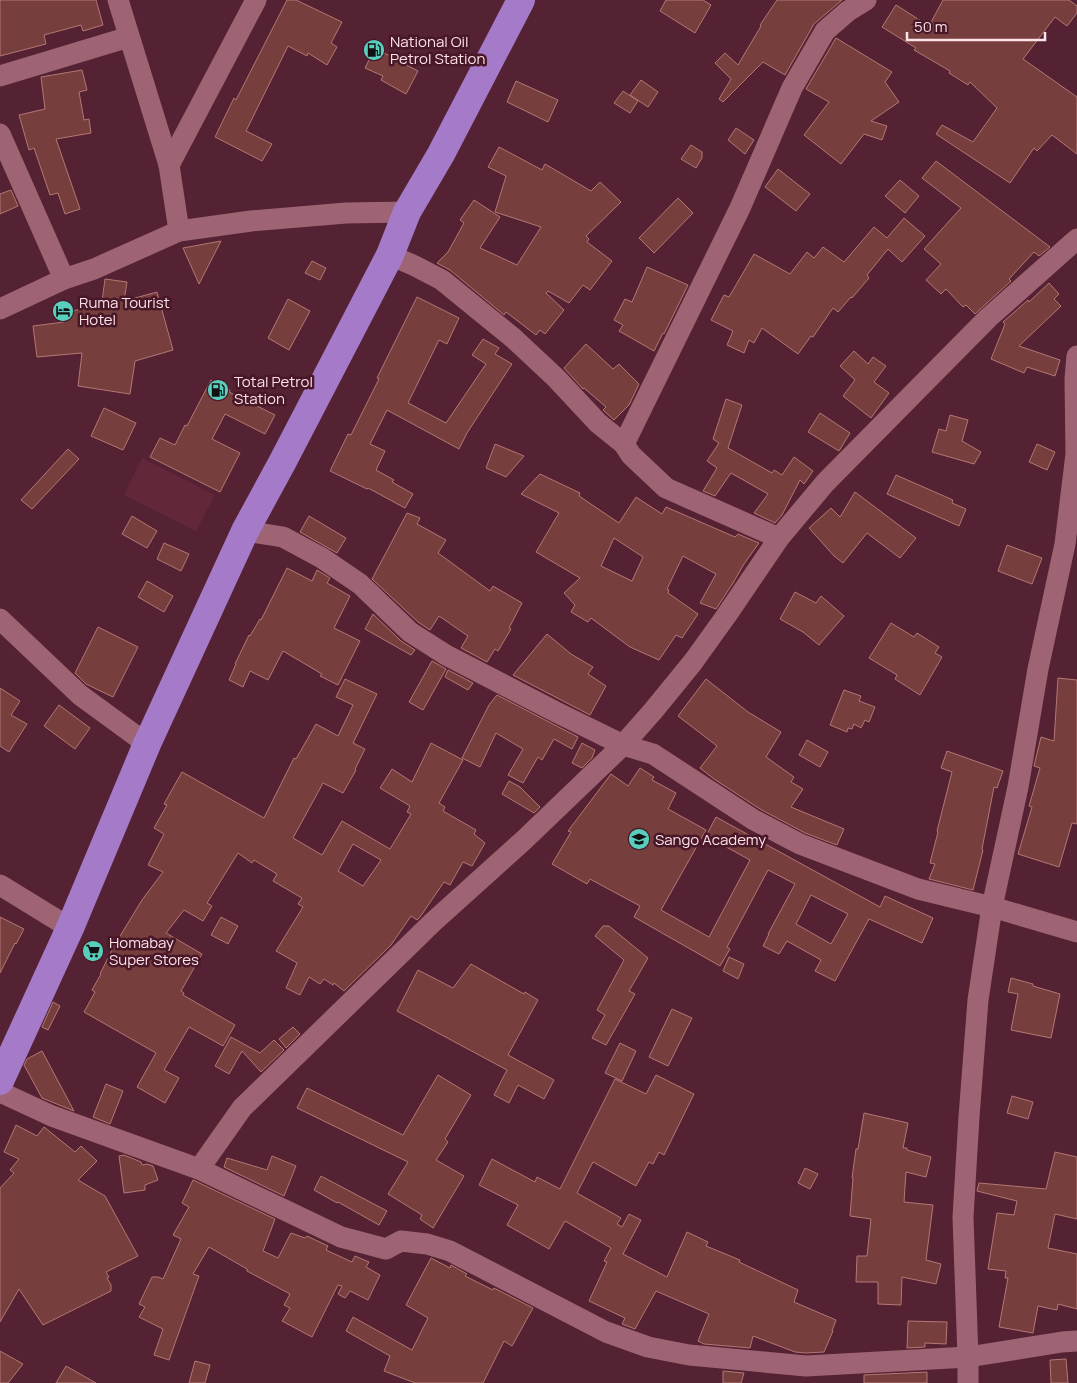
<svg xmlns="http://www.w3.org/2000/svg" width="1077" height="1383" font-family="Manrope,sans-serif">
<rect width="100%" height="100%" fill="#542232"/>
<polygon fill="#62283a" points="142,458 215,495 196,531 124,495"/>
<g fill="#763f3e" stroke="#b47774" fill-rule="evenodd">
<polygon points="0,0 96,0 103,25 83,31 81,25 44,35 46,44 0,56"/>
<polygon points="287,0 296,0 342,22 331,43 337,47 327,65 308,53 307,56 288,46 246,131 272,144 262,161 215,137 234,98 236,100"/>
<polygon points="666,0 703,0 711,5 695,33 660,11"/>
<polygon points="777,0 842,0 814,24 785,75 763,62 723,102 719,99 731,79 715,63 725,53 738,65 761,26 760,25"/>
<polygon points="943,0 1069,0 1077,6 1077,13 1067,26 1055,17 1023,59 1077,97 1077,154 1052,135 1037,151 1034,148 1010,183 936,134 942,125 973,142 997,108 970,82 968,85 949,73 950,71 914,50 916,48 882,27 896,5 929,26"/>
<polygon points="836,38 892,72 885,82 899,102 871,121 887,126 882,140 864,134 841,164 804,135 829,102 806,89"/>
<polygon points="375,48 418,71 406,94 381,80 383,76 365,68"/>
<polygon points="82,70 87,90 79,92 84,120 89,119 91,133 56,139 80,209 65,214 58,193 50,195 34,148 29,150 19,115 45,109 41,77"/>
<polygon points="641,80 658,92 648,107 630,95"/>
<polygon points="516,81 558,100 548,122 507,102"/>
<polygon points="623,91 638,101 630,113 614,103"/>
<polygon points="736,128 754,140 745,154 728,140"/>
<polygon points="691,145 702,152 702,158 696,168 681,159"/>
<polygon points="499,147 542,170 545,164 591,191 600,182 621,202 586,236 589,239 587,242 612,261 590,290 583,285 569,303 548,291 546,293 564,310 545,334 540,330 536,335 506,312 504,315 450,270 437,263 448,252 464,223 460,220 474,200 500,217 480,248 517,265 541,227 495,212 506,176 488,167"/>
<polygon points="936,161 1050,247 1039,256 1034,252 1009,279 1011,281 975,314 966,305 963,307 946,289 941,294 926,280 941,264 924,249 961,208 922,178"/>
<polygon points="778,169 810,194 796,211 765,187"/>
<polygon points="900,180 919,196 905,213 885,196"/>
<polygon points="11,190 18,206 0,214 0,194"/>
<polygon points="678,198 693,213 654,253 639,238"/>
<polygon points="904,218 925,236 902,262 888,249 867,275 869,278 852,298 851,297 838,312 833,308 813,337 811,336 798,354 762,328 754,343 749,340 744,353 727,345 733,331 711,320 724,295 729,297 754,254 790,274 807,252 814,258 823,247 844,262 874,227 887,238"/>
<polygon points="221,241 199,284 183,248"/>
<polygon points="312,261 326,268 320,280 305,273"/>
<polygon points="647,267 688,285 664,334 663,333 654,351 619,331 623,325 614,320 625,299 632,302"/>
<polygon points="105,279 127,282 124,301 157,292 173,350 135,361 130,394 78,386 82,353 37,357 33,326 64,322 62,315 102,301"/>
<polygon points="1049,283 1059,294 1054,299 1061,306 1019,346 1060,360 1055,376 1027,367 1024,373 991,359 1005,324 1003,322 1028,300 1029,302"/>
<polygon points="417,297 459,318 447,344 439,340 408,403 446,423 486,364 472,355 483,339 499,348 495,354 512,364 467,433 459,449 387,410 370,444 385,451 376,470 394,480 392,482 413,494 405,508 368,488 367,489 330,471 348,434 351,435 379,379 377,378"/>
<polygon points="288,299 310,311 289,350 268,338"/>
<polygon points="586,344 613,369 619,364 639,384 629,405 614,420 603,410 606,407 584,388 583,389 564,368"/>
<polygon points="854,351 868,364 873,357 886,366 874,382 889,393 871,418 843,396 855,380 840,366"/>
<polygon points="211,380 230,390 229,392 275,415 265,434 225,414 212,439 240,453 220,492 150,457 160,438 175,445 185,425 187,426"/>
<polygon points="726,399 742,405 728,448 772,473 774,470 782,475 794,457 813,471 804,484 800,480 782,515 775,523 754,513 768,494 731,473 715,496 703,491 717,468 707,461 719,443 713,439"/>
<polygon points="104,408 136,423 123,450 91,436"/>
<polygon points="820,413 850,433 839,451 808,432"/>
<polygon points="950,415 968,420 962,441 981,452 974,464 932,452 939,429 946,431"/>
<polygon points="495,444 524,456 506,477 486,468"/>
<polygon points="1037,444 1055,452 1047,470 1029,462"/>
<polygon points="68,449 79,459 32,509 21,500"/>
<path d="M540 474 580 493 579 496 619 523 636 497 662 514 666 507 735 537 738 534 759 543 744 564 733 583 716 609 700 603 716 574 683 556 667 589 669 590 668 593 698 614 682 638 676 635 659 660 630 647 591 618 588 622 571 612 575 605 564 593 580 578 536 552 559 513 521 494ZM614 538 643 557 632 581 601 566Z"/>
<polygon points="896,475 953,500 952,503 966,509 959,526 887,494"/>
<polygon points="855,492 916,538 900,558 867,533 843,563 834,556 809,528 831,508 840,517"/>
<polygon points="407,513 420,518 417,524 446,540 438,553 490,591 493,586 522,603 509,628 511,629 498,651 495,649 487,662 461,648 468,636 439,616 430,630 418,622 372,579"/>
<polygon points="132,516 157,531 147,548 122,534"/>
<polygon points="309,516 346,538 337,553 300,532"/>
<polygon points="164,543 189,554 181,571 157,559"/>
<polygon points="1007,545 1042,558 1032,584 998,571"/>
<polygon points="287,568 312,581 317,570 330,578 327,583 350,596 334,628 360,641 338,685 320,676 322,674 283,651 268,680 250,671 243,687 229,680 236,664 235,664 249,635 250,636 260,619 261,620"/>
<polygon points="147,581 173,596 164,612 138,597"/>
<polygon points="795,592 816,603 821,596 844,616 819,645 803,632 780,619"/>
<polygon points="373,614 401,641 415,650 411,655 365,629"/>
<polygon points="891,623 914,637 917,633 939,647 935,653 942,657 920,695 895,679 897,675 869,658"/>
<polygon points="98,627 138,647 113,697 86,684 75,673"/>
<polygon points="547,634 571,654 593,667 588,674 606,686 590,715 513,675"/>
<polygon points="432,661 446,669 423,710 409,702"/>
<polygon points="448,670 473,683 468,690 445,677"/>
<polygon points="1058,678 1077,680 1077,824 1072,823 1059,867 1018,854 1032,807 1029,806 1040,768 1034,766 1041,737 1054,741"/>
<path d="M345 679 377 694 353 743 365 749 355 769 356 770 343 793 323 783 293 838 322 855 342 821 390 849 411 814 407 812 410 806 380 788 392 769 412 782 431 743 463 760 439 803 445 807 443 811 476 830 474 834 485 843 472 866 463 862 450 885 444 882 420 917 417 920 411 916 391 945 344 991 334 983 333 985 324 979 320 984 309 977 300 995 286 988 297 963 276 951 303 907 298 904 302 898 273 881 277 874 254 860 252 863 238 853 207 903 212 906 203 921 184 910 166 933 202 954 181 991 184 993 183 995 235 1025 223 1046 189 1027 164 1070 179 1078 165 1103 137 1087 156 1053 84 1012 95 992 92 990 101 974H100L114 946 142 900 163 872 148 865 164 834 154 828 167 805 164 804 182 772 264 818 294 758 296 759 316 724 338 736 353 705 336 697ZM353 844 381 860 363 886 338 871Z"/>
<polygon points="706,679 748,712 781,732 766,757 794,777 791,782 803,789 791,807 844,829 837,845 805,833 760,809 714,779 700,768 717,746 678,716"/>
<polygon points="0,688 20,701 11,715 27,724 9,752 0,746"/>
<polygon points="844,690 861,696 859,701 875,707 869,722 865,720 861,728 854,724 852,729 848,728 847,732 830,725"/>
<polygon points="497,695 578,737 572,749 554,739 542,760 538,757 523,783 508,775 523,749 496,733 480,767 462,758 489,705"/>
<polygon points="59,705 90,728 75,749 44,726"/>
<polygon points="807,740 828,752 820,767 799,755"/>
<polygon points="582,743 595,750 592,758 582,768 572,763"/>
<polygon points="947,751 1003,771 997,788 994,787 982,849 983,850 973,890 929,879 935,864 930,863 938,832 937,831 952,772 941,768"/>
<path d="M640 768 654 777 652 780 676 793 668 809 706 830 661 910 709 937 750 860 706 836 716 817 880 907 885 896 933 918 922 943 869 919 835 981 815 971 821 960 787 941 779 954 763 946 769 934H768L795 884 768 870 727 947 730 949 720 966 634 917 640 906 590 879 587 884 552 864 571 832 568 831 611 774 628 786ZM811 895 848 914 831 944 796 924Z"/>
<polygon points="509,781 520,787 540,807 534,813 502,794"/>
<polygon points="0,917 24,929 16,944 15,943 0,973"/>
<polygon points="221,917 238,926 228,944 211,935"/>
<polygon points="603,926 609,926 648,958 629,991 635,994 606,1045 592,1038 605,1015 597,1010 624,960 595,936"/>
<polygon points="729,957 744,964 738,979 723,971"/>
<polygon points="471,964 524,994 525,992 538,1000 508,1055 554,1080 544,1099 518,1085 509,1103 494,1095 507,1070 397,1011 418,970 453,988"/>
<polygon points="1011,978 1033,984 1033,986 1060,994 1051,1038 1011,1030 1018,994 1008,992"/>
<polygon points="53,1002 60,1006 48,1030 42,1027"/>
<polygon points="672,1009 692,1018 668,1066 649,1057"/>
<polygon points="293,1027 300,1034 286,1048 279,1039"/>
<polygon points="231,1037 260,1053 274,1040 284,1050 261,1072 242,1051 229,1074 215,1066"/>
<polygon points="620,1043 636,1051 622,1081 605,1073"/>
<polygon points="42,1051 74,1111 42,1098 24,1065 27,1059"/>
<polygon points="438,1075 471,1095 445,1139 448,1142 436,1160 464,1176 433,1228 420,1219 422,1215 388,1194 408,1162 297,1108 307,1088 403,1135"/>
<polygon points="656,1075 694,1094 664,1155 659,1152 653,1164 649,1162 636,1186 593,1162 577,1193 621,1218 617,1224 622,1227 629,1214 641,1220 623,1254 667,1277 687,1232 708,1242 706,1246 740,1260 739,1262 798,1290 794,1302 836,1320 832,1331 833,1331 824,1352 806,1353 795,1352 753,1336 750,1348 704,1344 698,1341 709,1314 656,1291 635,1329 622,1324 625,1318 589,1301 607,1262 604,1261 611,1248 565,1221 549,1249 507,1225 518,1205 479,1185 492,1159 535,1182 537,1177 560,1189 615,1079 646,1094"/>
<polygon points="106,1084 123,1091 110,1124 93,1117"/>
<polygon points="1012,1096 1033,1102 1028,1119 1007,1113"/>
<polygon points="864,1113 908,1123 903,1148 907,1148 907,1150 931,1157 926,1177 906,1172 904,1202 933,1205 926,1260 941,1264 936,1284 902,1277 901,1305 878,1304 878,1282 856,1282 857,1256 867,1256 871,1219 850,1216 853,1178 852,1178 856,1149 858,1149"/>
<polygon points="16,1125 37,1136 44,1127 75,1152 81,1146 97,1161 78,1180 105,1196 138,1256 106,1272 109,1277 107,1278 111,1285 111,1291 43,1325 19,1289 0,1322 0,1188 14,1173 10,1170 19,1159 4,1152"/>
<polygon points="1055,1152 1077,1157 1077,1219 1055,1214 1048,1248 1077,1254 1077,1309 1058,1304 1057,1310 1038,1306 1033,1333 999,1327 1008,1278 1005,1278 1006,1271 988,1269 997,1213 1014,1215 1017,1201 977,1191 979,1183 1046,1189"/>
<polygon points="124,1155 141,1162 142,1165 147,1164 153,1166 158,1180 145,1185 145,1190 124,1193 119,1156"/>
<polygon points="272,1156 296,1166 284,1196 224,1167 227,1158 267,1170"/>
<polygon points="805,1168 818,1174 810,1189 798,1183"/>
<polygon points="321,1176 387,1211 379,1225 338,1202 337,1203 314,1190"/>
<polygon points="193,1180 275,1219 263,1251 278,1258 291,1233 305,1238 307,1236 328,1246 326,1250 352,1262 355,1256 369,1262 366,1267 380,1275 368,1300 350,1291 345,1298 338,1294 342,1286 338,1285 312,1337 282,1321 290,1308 284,1305 290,1294 247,1271 247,1269 209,1247 193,1274 199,1276 169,1360 154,1355 163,1329 139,1317 145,1307 139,1304 152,1277 158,1277 163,1279 181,1239 173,1235 189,1207 182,1203"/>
<polygon points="431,1258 450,1268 451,1265 467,1274 465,1276 493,1290 494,1288 533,1308 512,1346 504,1341 483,1383 415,1383 384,1371 390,1356 346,1331 353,1317 412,1350 428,1318 406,1305"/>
<polygon points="908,1321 947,1322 946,1344 925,1343 925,1347 907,1348"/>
<polygon points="0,1351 23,1364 8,1383 0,1383"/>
<polygon points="1066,1359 1068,1383 1051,1383 1050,1360"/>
<polygon points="195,1361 210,1365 205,1383 189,1383"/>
<polygon points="66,1366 96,1383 56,1383"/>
<polygon points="723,1371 744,1373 741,1383 723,1383"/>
<polygon points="927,1372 927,1383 864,1383 864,1375"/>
</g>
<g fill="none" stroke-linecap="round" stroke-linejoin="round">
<g stroke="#9e6474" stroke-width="21">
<polyline points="118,0 169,165 179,231"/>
<polyline points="0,76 129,37"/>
<polyline points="0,134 64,279"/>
<polyline points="169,165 256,0"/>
<polyline points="390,255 415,266 442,280 512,337 556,378 598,423 624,444 631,455 666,488 779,538"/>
<polyline points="0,309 64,279 94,269 179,231 251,221 346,213 407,212"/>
<polyline points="624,444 740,208 792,88 825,31 848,11 866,0"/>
<polyline points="245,531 283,537 322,558 360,584 410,632 446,655 556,712 623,745 653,754 754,820 800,844 918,889 992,907 1077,932"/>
<polyline points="0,619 80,695 147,744"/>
<polyline points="0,885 70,928"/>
<polyline points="0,1092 52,1116 199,1169 341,1237 386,1249 401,1241 427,1244 450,1251 606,1332 648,1347 689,1355 806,1366 968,1357 1062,1342 1077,1341"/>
<polyline points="199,1169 242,1108 433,922 524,840 623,745 653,711 693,662 726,616 779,538 825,483 988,318 1077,239"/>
<polyline points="968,1383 968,1357 963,1217 969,1117 978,1000 992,907 1018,787 1038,669 1065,544 1076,454 1075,379 1077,356"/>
</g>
<polyline stroke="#a57ac9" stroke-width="28" points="0,1081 70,928 147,744 245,531 283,461 390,255 407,212 441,154 521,0"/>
</g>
<defs>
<g id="fuel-disc" transform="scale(1.125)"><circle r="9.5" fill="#5acebd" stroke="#481728"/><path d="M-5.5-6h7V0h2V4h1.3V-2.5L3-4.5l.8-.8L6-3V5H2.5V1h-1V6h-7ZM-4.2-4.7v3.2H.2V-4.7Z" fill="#111"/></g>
<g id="hotel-disc" transform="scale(1.125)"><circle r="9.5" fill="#5acebd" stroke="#481728"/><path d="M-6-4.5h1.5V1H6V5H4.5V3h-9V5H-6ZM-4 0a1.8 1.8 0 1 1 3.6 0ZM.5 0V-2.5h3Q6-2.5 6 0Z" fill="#111"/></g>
<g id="school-disc" transform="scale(1.125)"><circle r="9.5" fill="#5acebd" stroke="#481728"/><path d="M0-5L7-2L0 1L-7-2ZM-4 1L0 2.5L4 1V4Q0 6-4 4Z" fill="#111"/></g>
<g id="supermarket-disc" transform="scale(1.125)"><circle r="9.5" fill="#5acebd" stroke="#481728"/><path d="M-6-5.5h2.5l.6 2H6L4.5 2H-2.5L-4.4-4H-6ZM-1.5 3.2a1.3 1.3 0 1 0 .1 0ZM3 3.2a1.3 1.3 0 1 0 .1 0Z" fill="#111"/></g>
</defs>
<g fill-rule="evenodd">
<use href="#fuel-disc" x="374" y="50"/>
<use href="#hotel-disc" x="63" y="311"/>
<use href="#fuel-disc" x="218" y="390"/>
<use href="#school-disc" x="639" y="839"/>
<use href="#supermarket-disc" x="93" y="951"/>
</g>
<g text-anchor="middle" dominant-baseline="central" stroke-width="5" stroke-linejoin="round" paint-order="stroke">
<g font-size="15" fill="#fde2e8" stroke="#481728" text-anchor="start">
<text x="390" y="41">National Oil<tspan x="390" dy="17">Petrol Station</tspan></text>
<text x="79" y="302">Ruma Tourist<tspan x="79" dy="17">Hotel</tspan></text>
<text x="234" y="381">Total Petrol<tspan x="234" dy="17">Station</tspan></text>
<text x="655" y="839">Sango Academy</text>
<text x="109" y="942">Homabay<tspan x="109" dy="17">Super Stores</tspan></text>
</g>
</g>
<path d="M907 32v8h138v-8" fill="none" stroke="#fde2e8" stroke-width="2.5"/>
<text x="914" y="32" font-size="15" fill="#fde2e8" stroke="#481728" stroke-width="4" paint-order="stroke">50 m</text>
</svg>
